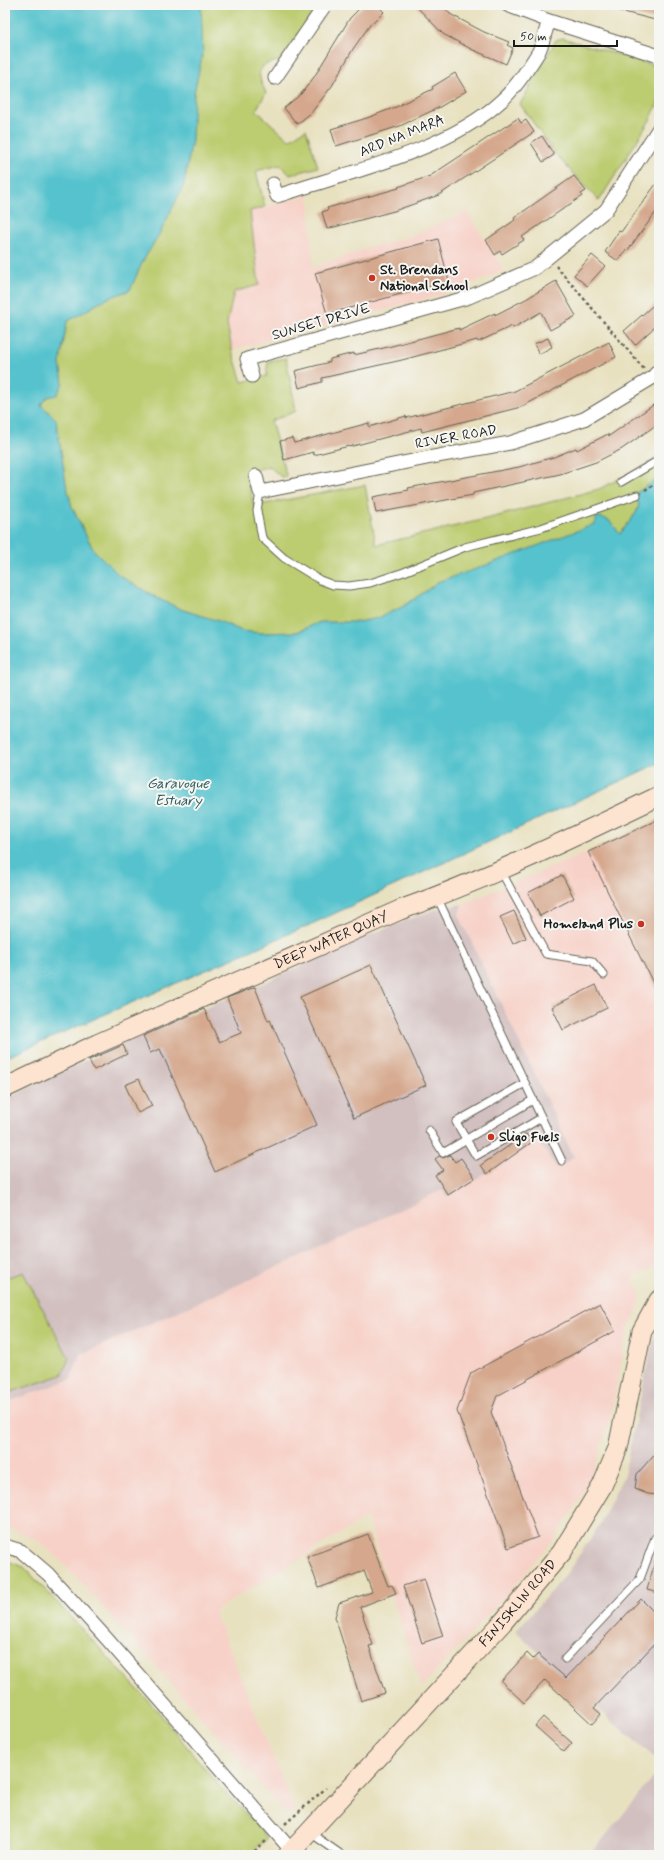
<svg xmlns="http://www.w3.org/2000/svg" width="664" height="1860" font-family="Mynerve,sans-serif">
<rect width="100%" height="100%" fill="#f6f6f2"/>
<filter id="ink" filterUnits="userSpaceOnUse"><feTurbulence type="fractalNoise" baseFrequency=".025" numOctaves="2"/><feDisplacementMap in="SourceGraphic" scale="8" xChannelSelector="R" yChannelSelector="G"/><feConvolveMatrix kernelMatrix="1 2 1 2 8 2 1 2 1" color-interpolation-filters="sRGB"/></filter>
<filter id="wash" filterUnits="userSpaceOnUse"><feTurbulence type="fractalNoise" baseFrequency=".012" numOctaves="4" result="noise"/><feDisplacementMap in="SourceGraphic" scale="16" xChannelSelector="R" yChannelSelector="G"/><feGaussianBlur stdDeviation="0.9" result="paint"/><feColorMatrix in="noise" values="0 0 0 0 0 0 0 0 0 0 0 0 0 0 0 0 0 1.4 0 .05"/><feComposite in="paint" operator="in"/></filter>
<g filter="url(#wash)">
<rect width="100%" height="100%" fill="#e8e1c0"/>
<g fill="#f7d1c8">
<polygon points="309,195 313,268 362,250 412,236 467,211 504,271 448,293 232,350 227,323 234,292 259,285 250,211"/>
<polygon points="659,819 659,1265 632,1277 640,1292 640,1304 627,1331 611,1414 595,1466 580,1499 554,1539 511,1590 421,1688 367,1517 214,1611 294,1810 288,1815 75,1575 42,1543 13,1529 5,1528 5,1403 71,1379 80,1355 291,1261 442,1190 447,1197 538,1141 574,1157 459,915 462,904 588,852"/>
</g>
<g fill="#d2bfc0">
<polygon points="462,904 459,915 463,924 574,1157 557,1168 538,1141 447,1197 442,1190 291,1261 80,1355 71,1379 5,1403 5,1099 122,1043 255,987 344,945 433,910"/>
<polygon points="659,1327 659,1761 609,1719 516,1631 567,1573 599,1526 624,1475 651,1348"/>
<polygon points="659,1770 659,1855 590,1855"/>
</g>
<g fill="#bccc6f" stroke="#6c7446">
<polygon points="5,5 318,5 281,60 264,65 259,72 261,82 266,93 256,110 289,140 306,129 318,167 290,175 280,165 256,171 265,207 250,211 259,285 234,292 227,323 232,350 242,382 267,376 267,367 269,361 286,358 296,411 271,421 287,478 280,476 269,466 246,473 254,506 365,485 376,545 494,517 599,489 645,466 659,455 659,478 635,494 639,505 636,513 620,534 5,841"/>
<polygon points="563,38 659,67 659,101 650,120 599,201 556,155 520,104 556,40"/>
<polygon points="23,1272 69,1358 62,1375 5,1394 5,1278"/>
<polygon points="5,1560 24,1567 156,1709 216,1782 262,1831 267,1839 248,1855 5,1855"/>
</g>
<polygon fill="#55c2cd" stroke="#386f74" points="5,5 201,5 203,53 194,93 192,140 184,185 160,233 143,261 130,290 104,300 67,322 60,363 63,383 57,395 47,397 41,405 56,419 66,483 72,507 93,549 120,576 157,598 183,610 219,621 242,631 261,633 297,632 320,622 358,622 378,618 404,606 440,581 476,569 595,524 597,516 610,521 620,534 636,513 639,505 635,494 659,478 659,763 314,923 5,1058"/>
<g id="blocks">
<g fill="#d5a88d">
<polygon points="363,5 377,5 384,12 373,23 372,22 353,49 332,86 311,113 297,124 284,108 301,94 314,77 350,18"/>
<polygon points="415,5 442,5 450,14 484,32 509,42 507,45 513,48 506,64 471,49 443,34"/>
<polygon points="612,5 659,5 659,21 612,9"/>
<polygon points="455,73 466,91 440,107 400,126 336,146 331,129 367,118 401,105 401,104 433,89 432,87"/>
<polygon points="518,118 521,123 526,120 534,132 439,195 394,211 327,229 322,212 328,210 327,208 399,188 398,187 430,176"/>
<polygon points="542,136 554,155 543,162 531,143"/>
<polygon points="574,176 586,191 581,194 582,196 522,237 524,240 502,254 500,251 495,255 486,240 515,220 514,218"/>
<polygon points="659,180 659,208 628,250 627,249 618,261 605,252 619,231 621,232"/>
<polygon points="438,239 449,281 327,314 315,273"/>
<polygon points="592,255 605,266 587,286 574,275"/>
<polygon points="556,281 576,316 550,330 541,312 513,328 512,326 478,342 477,340 402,360 322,378 322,382 299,388 295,371 330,362 330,359 354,353 354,355 388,347 459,328 459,330 495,313 495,315 526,299"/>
<polygon points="659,300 659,323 635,345 624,331"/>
<polygon points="548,338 552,347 539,354 534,344"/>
<polygon points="609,342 616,357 521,407 422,432 421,428 349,447 349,446 314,455 313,452 284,460 280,441 292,438 294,443 369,423 369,427 406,416 406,418 515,391"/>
<polygon points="659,401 659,423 622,449 596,462 560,474 473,493 473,495 376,513 373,497 409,490 408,488 519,467 554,457 576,448 577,450 608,434 609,436"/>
<polygon points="659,819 659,995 588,852"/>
<polygon points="562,875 574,898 540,916 528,893"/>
<polygon points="514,911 526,938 513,944 500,917"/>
<polygon points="371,965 426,1085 354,1118 300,997"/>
<polygon points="596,985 607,1008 563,1030 552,1007"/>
<polygon points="255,987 268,1021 270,1020 317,1125 215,1172 160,1049 150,1053 143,1036 204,1009 219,1042 241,1033 227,998"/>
<polygon points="123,1045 127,1054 94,1070 89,1060"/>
<polygon points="139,1079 152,1106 138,1113 125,1085"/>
<polygon points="526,1134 532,1142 487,1174 481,1165"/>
<polygon points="450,1155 455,1162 461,1158 475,1178 448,1195 435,1175 443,1170 435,1159 439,1156 443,1158"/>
<polygon points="600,1303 615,1331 497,1396 491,1412 538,1537 508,1548 457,1411 471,1373"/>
<polygon points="659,1449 659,1495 648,1494 635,1489 637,1474"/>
<polygon points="368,1534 388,1586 392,1585 396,1593 360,1607 373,1645 369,1646 385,1693 361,1701 335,1617 339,1603 372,1592 364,1571 319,1588 307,1557"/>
<polygon points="656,1558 659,1559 659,1593 647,1590"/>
<polygon points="424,1579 443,1636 422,1643 403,1586"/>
<polygon points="641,1599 659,1617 659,1639 594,1708 601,1714 592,1724 545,1680 524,1703 501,1681 527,1653 533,1659 538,1654 566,1678"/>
<polygon points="543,1717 572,1743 564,1752 535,1726"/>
</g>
</g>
</g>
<g filter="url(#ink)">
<use href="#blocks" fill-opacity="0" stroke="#636155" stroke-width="1"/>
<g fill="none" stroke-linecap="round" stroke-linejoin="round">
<g stroke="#636155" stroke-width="9">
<g id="lane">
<polyline points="621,482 659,460"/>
<polyline points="260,492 257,511 262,538 284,558 320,580 333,585 349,586 370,583 404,572 465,547 541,528 637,495"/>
<polyline points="501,871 546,954 592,961 604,975"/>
<polyline points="437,897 562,1161"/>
<polyline points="525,1083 456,1122 476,1156 541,1118"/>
<polyline points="429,1130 443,1153 533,1100"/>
<polyline points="565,1659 640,1579 655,1538 659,1537"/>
<polyline points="309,1832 342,1855"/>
</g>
</g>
<g stroke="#636155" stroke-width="15">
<g id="street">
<polyline points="507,5 549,21 659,56"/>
<polyline points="275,78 325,5"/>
<path d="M273 184 277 196C346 173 447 151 501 101 515 89 528 69 538 53 543 44 545 31 549 21"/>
<polyline points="252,376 247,359 469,297 535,268 606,210 659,128"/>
<polyline points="256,476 260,492 427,458 510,443 584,419 652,378 659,370"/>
<polyline points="5,1546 21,1551 48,1574 107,1639 292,1851"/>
</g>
</g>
<g stroke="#636155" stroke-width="21">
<g id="secondary">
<path id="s1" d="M5 1088 97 1044 400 910C489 878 574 837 659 796"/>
<path id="s2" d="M288 1855 503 1622 562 1552 602 1486 618 1448 642 1331 659 1300"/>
</g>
</g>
<g stroke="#636155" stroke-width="2.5" stroke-dasharray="3 3" stroke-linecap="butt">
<polyline points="556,266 644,369"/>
<polyline points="645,490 659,481"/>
<polyline points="285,1824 326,1788"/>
<polyline points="250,1855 266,1841"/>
</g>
<use href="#lane" stroke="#fff" stroke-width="7"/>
<use href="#street" stroke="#fff" stroke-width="13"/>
<use href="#secondary" stroke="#fde4d1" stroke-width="19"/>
</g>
</g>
<g fill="#c8321e" stroke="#f6f6f2" stroke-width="1.5">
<circle cx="372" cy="278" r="4"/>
<circle cx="641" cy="924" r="4"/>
<circle cx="491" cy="1137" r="4"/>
</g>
<g text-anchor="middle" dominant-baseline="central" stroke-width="4" stroke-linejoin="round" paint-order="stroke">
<g font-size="14" fill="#1c1c1c" stroke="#f6f6f2">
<text transform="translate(402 136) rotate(-22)">ARD NA MARA</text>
<text transform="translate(321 322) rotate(-16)">SUNSET DRIVE</text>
<text transform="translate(456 437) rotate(-10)">RIVER ROAD</text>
<text stroke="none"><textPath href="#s1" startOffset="358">DEEP WATER QUAY</textPath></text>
<text stroke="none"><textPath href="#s2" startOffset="341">FINISKLIN ROAD</textPath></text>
</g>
<g font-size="14" font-weight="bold" fill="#1c1c1c" stroke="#f6f6f2" text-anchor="start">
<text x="380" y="270">St. Brendans<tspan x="380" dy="16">National School</tspan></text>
<text x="633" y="924" text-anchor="end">Homeland Plus</text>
<text x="499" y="1137">Sligo Fuels</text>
</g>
<g font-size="15" font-style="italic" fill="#335e63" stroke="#f6f6f2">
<text x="178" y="784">Garavogue<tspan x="178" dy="17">Estuary</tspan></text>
</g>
</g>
<rect width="664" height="1860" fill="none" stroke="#f6f6f2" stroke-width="20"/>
<path d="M514 40v6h103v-6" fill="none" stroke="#1c1c1c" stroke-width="2"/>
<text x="520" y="40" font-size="12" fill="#1c1c1c" stroke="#f6f6f2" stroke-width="3" paint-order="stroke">50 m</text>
</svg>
